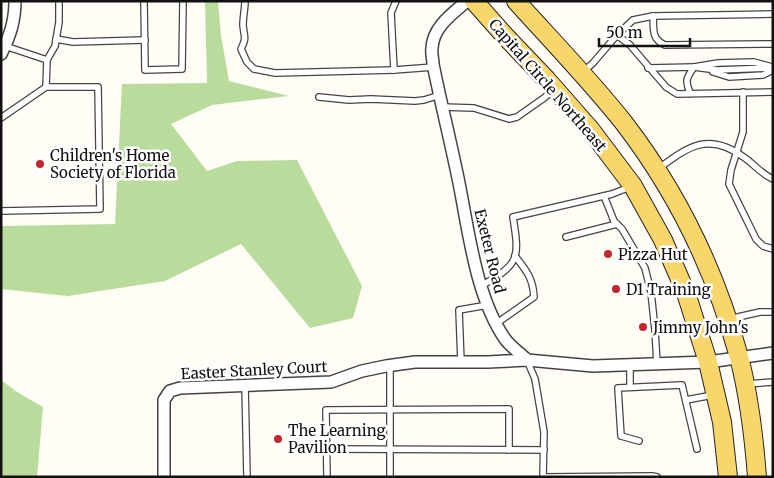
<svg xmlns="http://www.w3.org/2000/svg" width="774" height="478" font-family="Merriweather,serif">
<rect width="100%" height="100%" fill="#fffdf5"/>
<g fill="#b9dc9c">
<polygon points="205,1 218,1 221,36 229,81 289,96 212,105 171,124 207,171 237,161 297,160 362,286 353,318 310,328 241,244 165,281 68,296 1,289 1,226 115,224 122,84 207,83"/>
<polygon points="1,380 17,392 43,407 37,477 1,477"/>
</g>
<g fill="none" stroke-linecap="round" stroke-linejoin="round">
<g stroke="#444" stroke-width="8">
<g id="service">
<polyline points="144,1 145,70 182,69 183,1"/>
<path d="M245 1C245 9 243 17 243 25 244 37 247 37 241 49L247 62 254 69 275 73 394 70"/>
<polyline points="396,1 391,13 394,70 434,67"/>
<path d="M653 16C654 29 651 39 665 45L773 44"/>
<polyline points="617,35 630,45 666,87 677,94 773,92"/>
<polyline points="56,39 73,42 145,40"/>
<polyline points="5,46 47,60"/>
<polyline points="648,68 694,67 717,70 773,68"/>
<polyline points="583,72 593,63 617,35 633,20 653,16 773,14"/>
<polyline points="713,72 729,77 763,75 773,70"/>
<polyline points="46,87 47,60 55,46 59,22 59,1"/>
<polyline points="743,92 743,132 731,170 729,184 756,239 763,246 773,249"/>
<path d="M690 93C685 80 686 79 694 67L718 63 754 62 772 67"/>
<polyline points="319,97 349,100 371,99 415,101 424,100 440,95"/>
<polyline points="442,107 474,108 509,119 517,117 544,98 552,91"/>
<polyline points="1,118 46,87 98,87 100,209 1,211"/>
<path d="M658 169C689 146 709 131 745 158 755 165 761 174 773 179"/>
<polyline points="604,196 614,221 622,229 645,268 651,292 655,330 657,364"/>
<polyline points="566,237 617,224"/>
<path d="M481 286C519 264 520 260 513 217L612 194 630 187"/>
<polyline points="729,319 760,312 773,312"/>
<path d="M497 323 534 297C533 278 526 270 515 256"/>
<polyline points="527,360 535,379 544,432 543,477"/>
<polyline points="461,362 459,310 488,305"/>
<polyline points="630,364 630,387"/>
<polyline points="390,365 390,477"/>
<polyline points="747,384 773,382"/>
<polyline points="245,385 247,477"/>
<polyline points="686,400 713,395"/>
<polyline points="639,441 621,436 618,388 682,385 697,449"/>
<polyline points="327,449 544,450"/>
<polyline points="327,477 326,410 509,409 509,450"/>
<polyline points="544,477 652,476 657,477"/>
</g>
</g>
<g stroke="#444" stroke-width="14">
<g id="minor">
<path d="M467 1C452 14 433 27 432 48 431 53 433 59 433 64 441 104 451 143 459 183 469 233 476 297 505 339 511 347 520 353 527 360"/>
<path d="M1 54C10 36 15 21 15 1"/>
<polyline points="164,477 164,400 170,391 180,388 331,382 362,371 386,366 415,362 488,362 527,360 593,366 708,362 773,353"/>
</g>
</g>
<g stroke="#222" stroke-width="20">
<g id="primary">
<polyline points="474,1 505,36 547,80 590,129 633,186 663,240 686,293 708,362 722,422 728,477"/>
<path d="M516 1C552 41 590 80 624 123 677 192 716 273 739 357 749 396 754 437 757 477"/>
</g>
</g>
<use href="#service" stroke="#fff" stroke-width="5.5"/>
<use href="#minor" stroke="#fff" stroke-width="11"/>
<use href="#primary" stroke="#f9d66b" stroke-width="18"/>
</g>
<g fill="#c4262e" stroke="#fff" stroke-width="2">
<circle cx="40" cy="164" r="5"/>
<circle cx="608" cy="254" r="5"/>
<circle cx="616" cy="289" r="5"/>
<circle cx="643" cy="327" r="5"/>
<circle cx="278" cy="439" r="5"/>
</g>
<g text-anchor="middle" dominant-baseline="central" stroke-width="5" stroke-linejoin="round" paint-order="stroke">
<g font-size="15" fill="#111" stroke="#fff">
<text transform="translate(548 85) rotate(49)">Capital Circle Northeast</text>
<text transform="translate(490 251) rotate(76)">Exeter Road</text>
<text transform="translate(254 370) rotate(-3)">Easter Stanley Court</text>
</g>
<g font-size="15" fill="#111" stroke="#fff" text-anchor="start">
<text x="50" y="155">Children's Home<tspan x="50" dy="17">Society of Florida</tspan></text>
<text x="618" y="254">Pizza Hut</text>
<text x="626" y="289">D1 Training</text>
<text x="653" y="327">Jimmy John's</text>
<text x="288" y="430">The Learning<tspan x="288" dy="17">Pavilion</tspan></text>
</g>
</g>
<rect width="774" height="478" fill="none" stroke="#111111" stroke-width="5"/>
<path d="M599 38v8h91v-8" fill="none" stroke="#111111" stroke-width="2.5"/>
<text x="606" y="38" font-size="15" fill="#111111" stroke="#ffffff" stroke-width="4" paint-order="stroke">50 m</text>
</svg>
